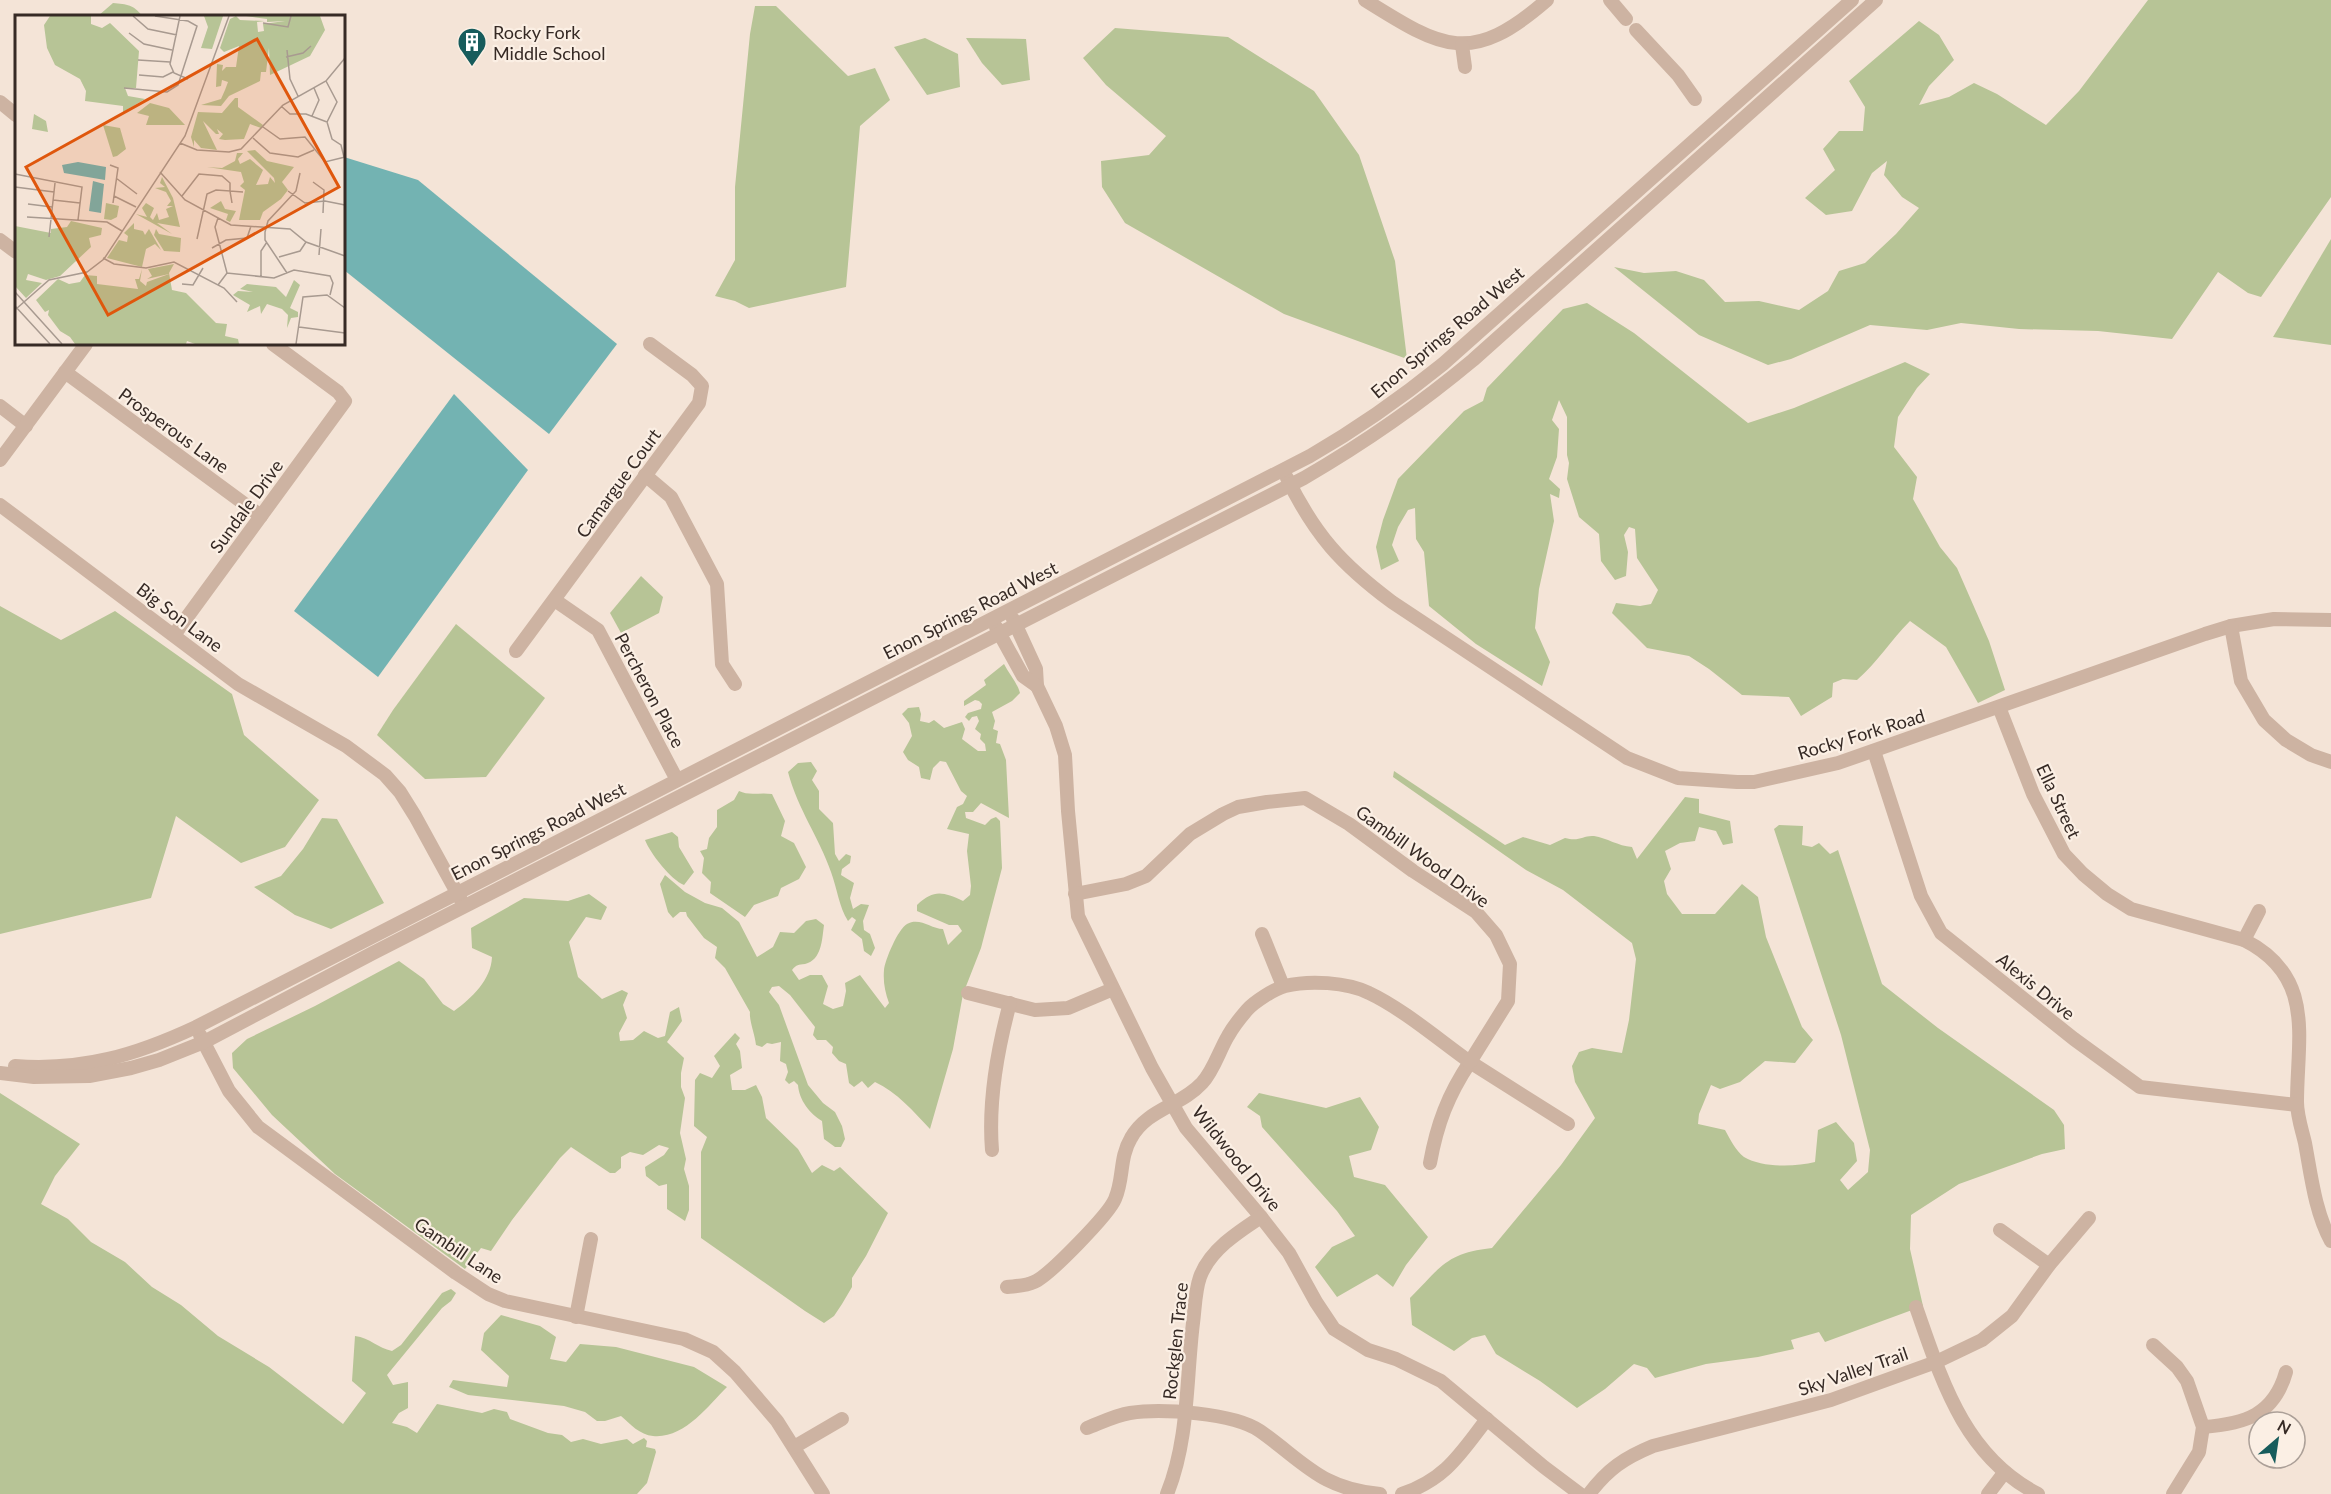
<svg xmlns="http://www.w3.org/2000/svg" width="2331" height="1494" font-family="Lato,sans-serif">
<rect width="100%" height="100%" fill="#f4e4d7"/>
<g fill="#b7c496">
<polygon points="2148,0 2331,0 2331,197 2261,297 2248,293 2218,272 2172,339 2098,331 2019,329 1961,323 1927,330 1870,325 1791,359 1768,365 1699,335 1614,267 1644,273 1676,271 1704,280 1725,302 1759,301 1799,310 1828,291 1839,271 1865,263 1896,234 1919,208 1902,197 1884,175 1887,161 1872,173 1852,211 1826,215 1805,198 1835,170 1823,149 1839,131 1863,131 1865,107 1849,81 1919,21 1939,35 1954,60 1929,86 1919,105 1949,97 1974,83 1997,94 2046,125 2079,91"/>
<path d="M113 3C127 4 134 5 142 16H98Z"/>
<polygon points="755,6 776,6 848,76 875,68 890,100 860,126 846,287 749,308 735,301 715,296 735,260 735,187 750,34"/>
<polygon points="1115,28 1228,37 1314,91 1359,155 1395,261 1407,359 1284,314 1125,223 1102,187 1101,161 1149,155 1166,136 1106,85 1083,58"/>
<polygon points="925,38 958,54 960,87 927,95 894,47"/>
<polygon points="966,38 1026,39 1030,80 1002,85 982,63"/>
<polygon points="2331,239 2331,345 2273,337"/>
<path d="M1587 303 1634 333 1748 423 1794 408 1905 362 1930 374 1917 388 1898 417 1894 447 1917 477 1913 499 1940 547 1957 568 1989 641 2005 690 1978 703 1946 647 1910 621C1891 640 1877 663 1857 680L1843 679 1833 683 1832 697 1801 716 1789 697 1742 695 1709 669 1689 656 1647 648 1612 613 1616 603 1640 606 1651 604 1658 590 1637 558 1635 529 1629 527 1624 535 1628 552 1626 576 1615 580 1601 561 1599 534 1579 517 1567 479 1569 463 1567 455V417L1559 400 1552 420 1559 429 1557 457 1549 479 1560 489 1559 498 1550 494 1554 521 1539 589 1535 628 1550 662 1542 686 1476 644 1429 606 1424 552 1416 539 1415 508 1408 510 1398 527 1392 545 1399 561 1381 570 1376 547 1383 520 1398 479 1464 411 1483 401 1487 388 1563 309Z"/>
<polygon points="641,576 663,597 659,613 621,633 610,613"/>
<polygon points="0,606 61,640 115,611 232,694 244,735 319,800 285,847 241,863 176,816 151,898 0,934"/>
<polygon points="456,624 545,698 486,777 425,779 377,735 393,710"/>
<path d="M1004 664C1009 674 1017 682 1020 693L1012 701 992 712 995 721 993 729 998 731 996 743 1000 744 1006 760 1009 818 981 803 973 812H965L966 818 985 825 991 819 996 817 1000 821 1002 868 981 948 963 994 953 1049 930 1129C914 1112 897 1092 875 1082L868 1088 862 1081 854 1087 849 1083 846 1064 839 1061 832 1053 833 1047 826 1040H817L813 1035 815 1027 790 995 779 986 772 987 769 992 779 1005 808 1085 823 1103 835 1112 842 1126 845 1139 841 1147H835L824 1139 822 1121C810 1114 799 1100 798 1085L794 1081 789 1084 785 1080 788 1072 786 1064 780 1061 781 1042 772 1044 767 1043 762 1047 756 1045C755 1034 749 1021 750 1012L725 968 715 958 717 947 704 938 687 916 686 912H680L673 918 668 912 660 884 665 875 685 892 705 903 722 908 739 922 757 957 773 947 780 932 794 933 806 921 816 919 824 925C822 939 822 960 805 964 798 965 797 964 792 970L799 980 810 975H822L828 986 823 1004 833 1009 843 1006 846 991 845 983 860 975 885 1008 889 1003C885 992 883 982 884 970 885 960 898 929 907 924 920 917 931 929 943 929L948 945 962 931 958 925H949L917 911V905C934 889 943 892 963 901L970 895 971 886 967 851 969 834 947 829 957 807 963 804 967 796 961 791 946 762 940 761 933 768 930 780 921 778 919 767 908 760 903 752 912 736 909 723 902 714 908 708 919 707 921 714 920 721 929 723 934 720 944 728 962 722 965 729 962 739 978 751H986L985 744 980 739 981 734 975 729 979 721 977 716 972 717 969 721 965 717 968 713 981 709 982 704 979 701 975 700 964 706V701L986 685 984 680Z"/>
<path d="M811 762 817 771 812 780 819 791V809L833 823 835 854 839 861 846 854 851 856 850 863 842 869 841 875 854 883 850 898 853 909 861 904 869 905 863 921 864 930 870 934 875 948 871 956 864 951 862 939 851 930 856 920 852 917 848 921C839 907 837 888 831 872 819 837 798 810 788 772L798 763Z"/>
<path d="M1394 771 1505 845 1523 837 1550 845 1565 838C1580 842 1583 835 1594 836 1607 838 1618 846 1632 847L1637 859 1685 797 1699 799V813L1730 821 1733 843 1723 845 1716 831 1699 827 1695 841 1680 843 1665 851 1671 869 1664 881 1667 894 1682 914H1715L1742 884 1758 897 1766 937 1802 1027 1813 1040 1795 1063 1765 1061 1740 1082 1720 1089 1711 1085 1699 1114 1698 1124 1725 1130C1730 1139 1736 1151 1744 1157 1763 1168 1795 1167 1815 1162L1818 1130 1836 1122 1854 1143 1857 1161 1840 1180 1848 1190 1868 1172 1870 1150 1841 1035 1774 829 1779 825 1803 826 1802 845 1812 847 1819 843 1830 854 1838 850 1882 984 1938 1028 2054 1110 2064 1125 2065 1149 2042 1154 1959 1184 1911 1215 1910 1249 1923 1306 1825 1342 1819 1332 1791 1340 1794 1349 1758 1357 1706 1364 1655 1378 1647 1368 1634 1364 1605 1389 1577 1408 1540 1381 1496 1354 1485 1335 1472 1338 1454 1351 1412 1325 1410 1298C1441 1267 1446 1253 1492 1248L1561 1165 1595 1118 1575 1082 1572 1066 1579 1052 1592 1048 1622 1053 1629 1020 1636 959 1632 943 1563 890 1526 870 1393 777Z"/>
<path d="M739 791C749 796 760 792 772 794L785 821 781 836 794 843 806 867 799 879 781 888 778 896 754 905 745 917 710 893 711 882 702 873 704 858 700 851 707 849 709 838 717 827V810L734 800Z"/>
<polygon points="322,818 337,819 384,903 331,929 295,915 254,887 281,876 303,849"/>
<path d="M672 832 678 837 679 847 694 872 684 885C671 880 650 853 645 840Z"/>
<path d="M589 894 607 907 601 920 586 917 569 942 578 977 602 999 622 990 628 993 623 1005 627 1018 619 1033 620 1041 633 1040 644 1031 658 1038 665 1036 670 1012 679 1007 682 1021 667 1042 684 1058 681 1073V1087L685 1098 680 1133 686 1159 684 1169 689 1186V1210L685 1221 667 1209V1184L659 1186 646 1176 645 1167 664 1155 669 1148 659 1145 643 1155 630 1152 621 1157V1168L615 1173H610L571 1147 560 1158 512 1220 491 1251 481 1248 465 1269 335 1174 272 1115 233 1068 232 1053 247 1039 315 1006 399 961 424 979 443 1004 454 1011C472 998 491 980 492 957L472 948 471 928 524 898 568 901Z"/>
<polygon points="735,1033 740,1038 736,1044 740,1051 742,1068 730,1075 732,1090 745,1090 756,1085 762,1097 766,1118 798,1149 812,1173 822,1165 834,1171 840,1167 888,1213 866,1256 852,1278 852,1287 842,1304 834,1316 824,1323 805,1311 701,1238 701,1152 707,1137 694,1126 695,1080 700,1073 712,1078 720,1066 714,1056"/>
<path d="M0 1093 80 1144 55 1176 41 1204 68 1219 91 1242 125 1262 152 1287 181 1305 218 1336 269 1367 343 1424 366 1393 352 1381 355 1336C370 1338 378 1348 392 1351L401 1345 442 1293 451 1289 456 1293 451 1301 442 1308 387 1375 393 1385 408 1382V1408L399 1413 392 1423 407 1427 417 1433 437 1404 482 1413 494 1409 507 1412 510 1419 548 1433 562 1435 571 1442 583 1439 601 1444 627 1439 633 1444 644 1438 647 1441 646 1447 655 1449 656 1452 647 1483 637 1494H0Z"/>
<polygon points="1259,1093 1326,1108 1360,1097 1379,1127 1371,1150 1349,1156 1354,1177 1385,1185 1428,1237 1406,1265 1393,1287 1377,1274 1337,1297 1315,1267 1332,1247 1355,1236 1337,1211 1262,1127 1260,1116 1247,1107"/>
<path d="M501 1315 540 1326 556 1337 550 1359 566 1362 580 1344 616 1347 694 1367 727 1387C708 1406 684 1439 653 1436 640 1435 630 1424 621 1416L605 1421H597L585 1412 564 1406 468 1395 449 1387 453 1380 507 1387 509 1376 481 1350 484 1333Z"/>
</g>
<g fill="#73b3b2">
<polygon points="344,157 418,180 617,344 549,434 344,270"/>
<polygon points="454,394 528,470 378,677 294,611"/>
</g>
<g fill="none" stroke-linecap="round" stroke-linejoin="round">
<g stroke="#cdb3a2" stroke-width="14">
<path d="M1365 0C1443 49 1471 66 1547 0"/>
<polyline points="1610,0 1626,19"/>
<polyline points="1636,30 1678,75 1695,99"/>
<polyline points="1462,45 1465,67"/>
<polyline points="0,102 16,115"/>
<polyline points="0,240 16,252"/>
<polyline points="65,372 261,516"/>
<polyline points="0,406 26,426"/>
<polyline points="0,460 86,344"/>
<polyline points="645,475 671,497 717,584 722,664 735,684"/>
<path d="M1287 478C1315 535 1341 564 1392 602L1627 758 1678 778 1737 782H1754L1838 763 2205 634 2231 626 2274 619 2331 620"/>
<polyline points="0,505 238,684 346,746 385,775 400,792 415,816 461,900"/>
<polyline points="556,601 598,630 677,780"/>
<polyline points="1013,619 1036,669 1037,686 1056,726 1065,755 1068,811 1078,916 1152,1068 1186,1128 1261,1217 1289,1253 1316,1302 1334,1329 1368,1350 1396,1359 1441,1381 1544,1467 1580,1494"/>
<polyline points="2231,626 2241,681 2264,720 2286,740 2311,755 2331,762"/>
<polyline points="996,627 1023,676 1037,686"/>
<polyline points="174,635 345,401 338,392 273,344"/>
<polyline points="516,651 699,403 702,386 692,375 650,344"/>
<path d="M1999 707 2033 794 2064 854 2083 874 2107 894 2131 909 2244 940C2316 976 2297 1038 2297 1102 2297 1116 2302 1130 2305 1143 2311 1175 2315 1212 2331 1241"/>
<polyline points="1874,751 1921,896 1941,933 2074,1039 2140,1087 2297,1105"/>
<polyline points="1262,934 1283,986"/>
<polyline points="2244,940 2259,911"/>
<polyline points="968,993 1035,1010 1068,1008 1113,989"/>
<polyline points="200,1035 229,1091 258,1127 456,1273 488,1294 505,1301 684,1339 713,1352 735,1372 777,1421 823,1494"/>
<path d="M15 1066C83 1071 136 1055 196 1027L1310 456C1357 429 1401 398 1443 364L1852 0"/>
<path d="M0 1073 34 1077 89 1076 131 1068 159 1060 204 1042 373 953 1304 478C1366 442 1418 406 1473 360L1876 0"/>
<path d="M992 1150C988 1100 997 1051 1010 1003"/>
<path d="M1430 1163C1437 1124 1448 1095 1470 1062L1568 1124"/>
<polyline points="2000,1230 2049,1265"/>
<path d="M1007 1287C1015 1286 1026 1286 1034 1282 1049 1276 1109 1214 1115 1199 1124 1179 1119 1158 1131 1138 1147 1109 1181 1106 1202 1083 1214 1070 1219 1051 1228 1036 1233 1027 1240 1018 1247 1010 1254 1002 1274 989 1285 986 1309 980 1347 982 1369 993 1403 1009 1439 1040 1470 1062L1508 1001 1510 964 1496 935 1476 912 1413 871 1349 824 1305 798 1267 802 1238 807 1223 814 1190 834 1146 876 1126 884 1075 894"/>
<path d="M1916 1307C1942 1381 1964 1456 2038 1494"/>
<polyline points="576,1317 591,1239"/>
<polyline points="2153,1345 2177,1367 2187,1381 2203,1427 2199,1452 2173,1494"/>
<path d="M2203 1427C2245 1424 2274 1415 2286 1372"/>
<path d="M1087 1428C1100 1423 1116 1415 1130 1413 1161 1408 1234 1413 1260 1431 1304 1462 1321 1489 1380 1494"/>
<polyline points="794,1447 842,1419"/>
<path d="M1167 1494C1189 1440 1186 1380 1193 1323 1195 1308 1195 1291 1200 1277 1210 1250 1238 1232 1261 1217"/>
<path d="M1402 1494C1446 1479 1460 1454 1487 1419"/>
<path d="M1589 1494C1608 1469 1624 1458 1653 1446L1831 1400 1936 1362 1982 1340 2012 1316 2049 1265 2089 1218"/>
<polyline points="1988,1494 2004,1473"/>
</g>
</g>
<defs>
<g id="building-pin" transform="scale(1.5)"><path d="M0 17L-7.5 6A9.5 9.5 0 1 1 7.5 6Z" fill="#175c5c" stroke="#fbefe4"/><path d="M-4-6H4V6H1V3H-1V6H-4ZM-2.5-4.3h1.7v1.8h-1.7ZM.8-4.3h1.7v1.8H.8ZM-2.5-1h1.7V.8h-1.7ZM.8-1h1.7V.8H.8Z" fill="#fff"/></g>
</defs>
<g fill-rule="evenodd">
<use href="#building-pin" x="472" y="42"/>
</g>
<g text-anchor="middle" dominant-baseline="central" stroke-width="4.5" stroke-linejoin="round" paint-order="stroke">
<g font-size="18" fill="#362a25" stroke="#fbefe4" text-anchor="start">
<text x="493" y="32">Rocky Fork<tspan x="493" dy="21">Middle School</tspan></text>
</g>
<g font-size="18" fill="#362a25" stroke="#fbefe4">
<text transform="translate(1447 332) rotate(-40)">Enon Springs Road West</text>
<text transform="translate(174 430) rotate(36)">Prosperous Lane</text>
<text transform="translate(618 483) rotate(-54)">Camargue Court</text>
<text transform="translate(246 506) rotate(-54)">Sundale Drive</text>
<text transform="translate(970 610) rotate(-27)">Enon Springs Road West</text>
<text transform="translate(180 617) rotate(37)">Big Son Lane</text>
<text transform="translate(650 690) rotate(62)">Percheron Place</text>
<text transform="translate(1861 734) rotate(-17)">Rocky Fork Road</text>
<text transform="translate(2059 801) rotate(65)">Ella Street</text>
<text transform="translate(538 831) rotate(-27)">Enon Springs Road West</text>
<text transform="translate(1423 856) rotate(36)">Gambill Wood Drive</text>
<text transform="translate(2036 986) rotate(39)">Alexis Drive</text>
<text transform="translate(1237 1158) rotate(51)">Wildwood Drive</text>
<text transform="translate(459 1250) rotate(34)">Gambill Lane</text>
<text transform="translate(1175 1341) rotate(-84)">Rockglen Trace</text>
<text transform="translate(1853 1371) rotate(-19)">Sky Valley Trail</text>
</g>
</g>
<g transform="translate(15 15)">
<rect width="330" height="330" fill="#f4e4d7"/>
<path d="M35 1H76V9L87 13 95 8 124 36 121 73H110L113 81 130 84 108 97V91L70 86 71 76 65 64 40 50 32 33 29 10ZM189 1H208L197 34 186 33 193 12ZM221 1 225 5 250 6 242 7 243 17 249 16 248 9 270 6 252 7V4L231 1H305L310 15 295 41 255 60 254 33 251 57H246L245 66 214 81 206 91 186 90 206 84 210 75 213 67 207 65 206 71 201 72 202 49 208 50 207 56 211 52H221L224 31 209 37 205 33 215 4ZM220 83H223V92L248 110 246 113 235 109 229 124 210 125 204 124 208 119 202 114 204 119H201L188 106 202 135 186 133 179 125V132L176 122 183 97 207 98ZM135 88 154 93 170 110H131L134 101 122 98ZM19 99 31 106 33 117 17 114ZM88 110 105 113 111 134 102 141 98 142ZM240 135 252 146 279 152 267 167 273 175 266 184 248 197 245 205H224L230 175 225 171 229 167 226 157 192 152 207 153 220 146 222 138H228L223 144 225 149 235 144 248 155 241 170 253 169 255 162 260 168 259 163 232 136ZM147 162 158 183 165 212 142 208 157 219 121 199 132 202 127 193 131 188 139 193 135 202 138 205 142 198 144 205 154 202 151 194 158 191H152L156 186 151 177 140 173 150 172 145 168ZM206 186 210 194 221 196 215 207 211 205 213 199 195 193ZM91 188 104 191 102 202 96 205 89 204ZM56 206 87 213 86 220 74 223 76 232 45 261 31 265 13 259 11 265 27 268 11 283 0 271V211L36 218V214L52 212ZM119 208V214L128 216 130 220 134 214 146 235 140 229 131 234 127 252 92 243 104 225 112 227 113 221 109 218ZM141 214 144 219 166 223 165 237 149 236 139 220ZM159 249 154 258 157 275 171 278 201 308 212 309 210 321 223 324 224 329H180L172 326 171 329H60L55 322 45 316 33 300 34 295 30 297 21 285 43 264 54 269 65 267 70 260 82 261V269L123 274 120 264H124L127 254 125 266 131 271 132 267 154 259 132 264 137 261 133 254ZM279 265 285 270 275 293 283 297V302L276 303 272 313 273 300 267 294 252 289 246 299 245 291 232 297 235 290 218 280 223 276 238 277 225 274 232 269 261 272 271 282Z" fill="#b7c496"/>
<path d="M63 147 91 152 90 165 49 158 47 150ZM78 166 89 169 86 198 74 196Z" fill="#73b3b2"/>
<path fill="none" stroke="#a89a90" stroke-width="1.5" d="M118 1 133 14 162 20M165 1 155 49 159 58 173 64M248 8 273 12 276 1M0 12V38M114 18 129 29 157 35M272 35 275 64 283 81M271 42 288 38 296 31M123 45 155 47M124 60 148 62 158 57M109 73 152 77 163 70 182 11 173 6 140 1M266 91 275 99H291L312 107 322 87 311 66M297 101 304 85 299 73M312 107 317 124 326 130 329 142M248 112 265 124 290 122 310 147 330 142M238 123 255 138 283 142 299 135M165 128 182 135 214 137 226 134 268 90 311 66 330 43M95 150 103 153 98 188M145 157 170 185 216 210 275 214 291 227 330 241M0 159 67 172 63 205M101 163 122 179M298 167 309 175 308 198M0 172 39 177M273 176 290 188 310 186 330 190M99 181 121 192M167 181 184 159 207 161 215 168V176L201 175 192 179 182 224M38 185 65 188M217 188 215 176 228 177M13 189 37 192M12 202 92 207 107 216M203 203 200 212 212 258M34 222 40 168M197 233 211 225 232 223 236 211M304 240 306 214M264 242 285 236 291 227M88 243 99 249 131 253 159 247 209 273 222 287M272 258 250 225V217L253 206 281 176 285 158M246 262V236L252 227M167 269 178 270 188 253M203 270 212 258 259 263 279 255 315 261 318 268 315 280M0 277 47 329M0 291 35 329M1 294 34 265 72 257 89 244 170 121 214 1M284 312 330 318M281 329 288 282 312 280 330 293"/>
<path fill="#df570d" fill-opacity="0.15" stroke="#df570d" stroke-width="3" d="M242 24 324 172 93 300 11 152Z"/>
<rect width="330" height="330" fill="none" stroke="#362a25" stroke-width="3"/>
</g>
<g transform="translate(2277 1440) rotate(29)"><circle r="28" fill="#fbefe4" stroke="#aca098" stroke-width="1.5"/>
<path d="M0-4.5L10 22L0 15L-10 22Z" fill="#175c5c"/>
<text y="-9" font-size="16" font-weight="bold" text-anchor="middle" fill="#362a25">N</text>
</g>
</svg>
